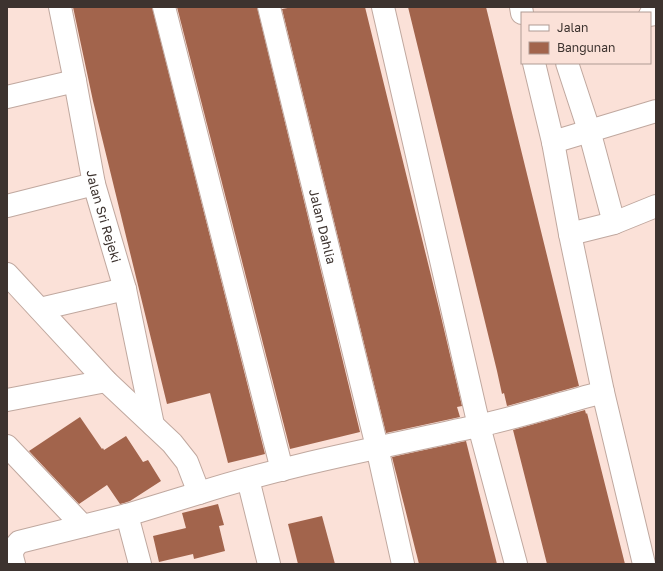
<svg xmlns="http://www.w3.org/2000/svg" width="663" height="571" font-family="'Golos Text',sans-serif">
<rect width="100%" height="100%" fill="#fbe1d8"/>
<g fill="#a2644c">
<polygon points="73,7 152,7 265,454 228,463 210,393 167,404 93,101"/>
<polygon points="177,7 257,7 360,432 290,449"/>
<polygon points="293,7 365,7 439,308 462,406 457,407 460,417 386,433 282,9"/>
<polygon points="408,7 486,7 579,386 507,406 504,393 502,394 497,371"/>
<polygon points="585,410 586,414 587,413 625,564 547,564 513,430"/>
<polygon points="80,417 102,449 103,448 104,450 126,436 143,462 148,460 161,481 130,501 124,503 120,504 107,485 79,504 29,451"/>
<polygon points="466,441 497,564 419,564 392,457"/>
<polygon points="218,504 224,525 219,526 225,551 194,559 193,554 159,562 153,536 186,528 182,513"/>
<polygon points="322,516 335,564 298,564 288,524"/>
</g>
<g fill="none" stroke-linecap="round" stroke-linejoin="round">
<g stroke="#c0a89f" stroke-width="24">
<g id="minor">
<path id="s1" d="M60 7 75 81 94 184 125 289 153 425"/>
<polyline points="164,7 282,470"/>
<path id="s2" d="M269 7 377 447 403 564"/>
<polyline points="383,7 479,426 516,564"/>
<polyline points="521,7 522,13"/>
<polyline points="650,15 656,14"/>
<polyline points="534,63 553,142 570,234 603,392 644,564"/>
<polyline points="567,63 589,130 614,223"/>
<polyline points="7,97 75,81"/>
<polyline points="553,142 656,111"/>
<polyline points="7,206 94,184"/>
<polyline points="570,234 614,223 656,206"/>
<path d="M7 274 106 381 172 443 187 462 199 493C290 464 384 447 477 426 520 417 562 403 603 392"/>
<polyline points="40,309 125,289"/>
<polyline points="7,400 106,381"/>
<polyline points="7,446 83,526"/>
<polyline points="248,479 269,564"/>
<polyline points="127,515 140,564"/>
<path d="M14 564C11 553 11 551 19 542L127 515 199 493"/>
</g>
</g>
<use href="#minor" stroke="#fff" stroke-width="22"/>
</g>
<g text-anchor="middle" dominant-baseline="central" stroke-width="4" stroke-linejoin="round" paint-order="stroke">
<g font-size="13" fill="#3d332f" stroke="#fbe1d8">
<text stroke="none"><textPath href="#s1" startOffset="214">Jalan Sri Rejeki</textPath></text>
<text stroke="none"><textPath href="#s2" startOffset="226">Jalan Dahlia</textPath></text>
</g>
</g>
<rect width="663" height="571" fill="none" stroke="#3d332f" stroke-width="16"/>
<rect x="521" y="12" width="130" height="52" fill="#fbe1d8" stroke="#af9b94"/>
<rect x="529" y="25" width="20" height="6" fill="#ffffff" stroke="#af9b94"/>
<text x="557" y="32" font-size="12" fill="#3d332f">Jalan</text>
<rect x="529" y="42" width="20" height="12" fill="#a2644c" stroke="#af9b94"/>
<text x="557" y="52" font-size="12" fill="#3d332f">Bangunan</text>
</svg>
